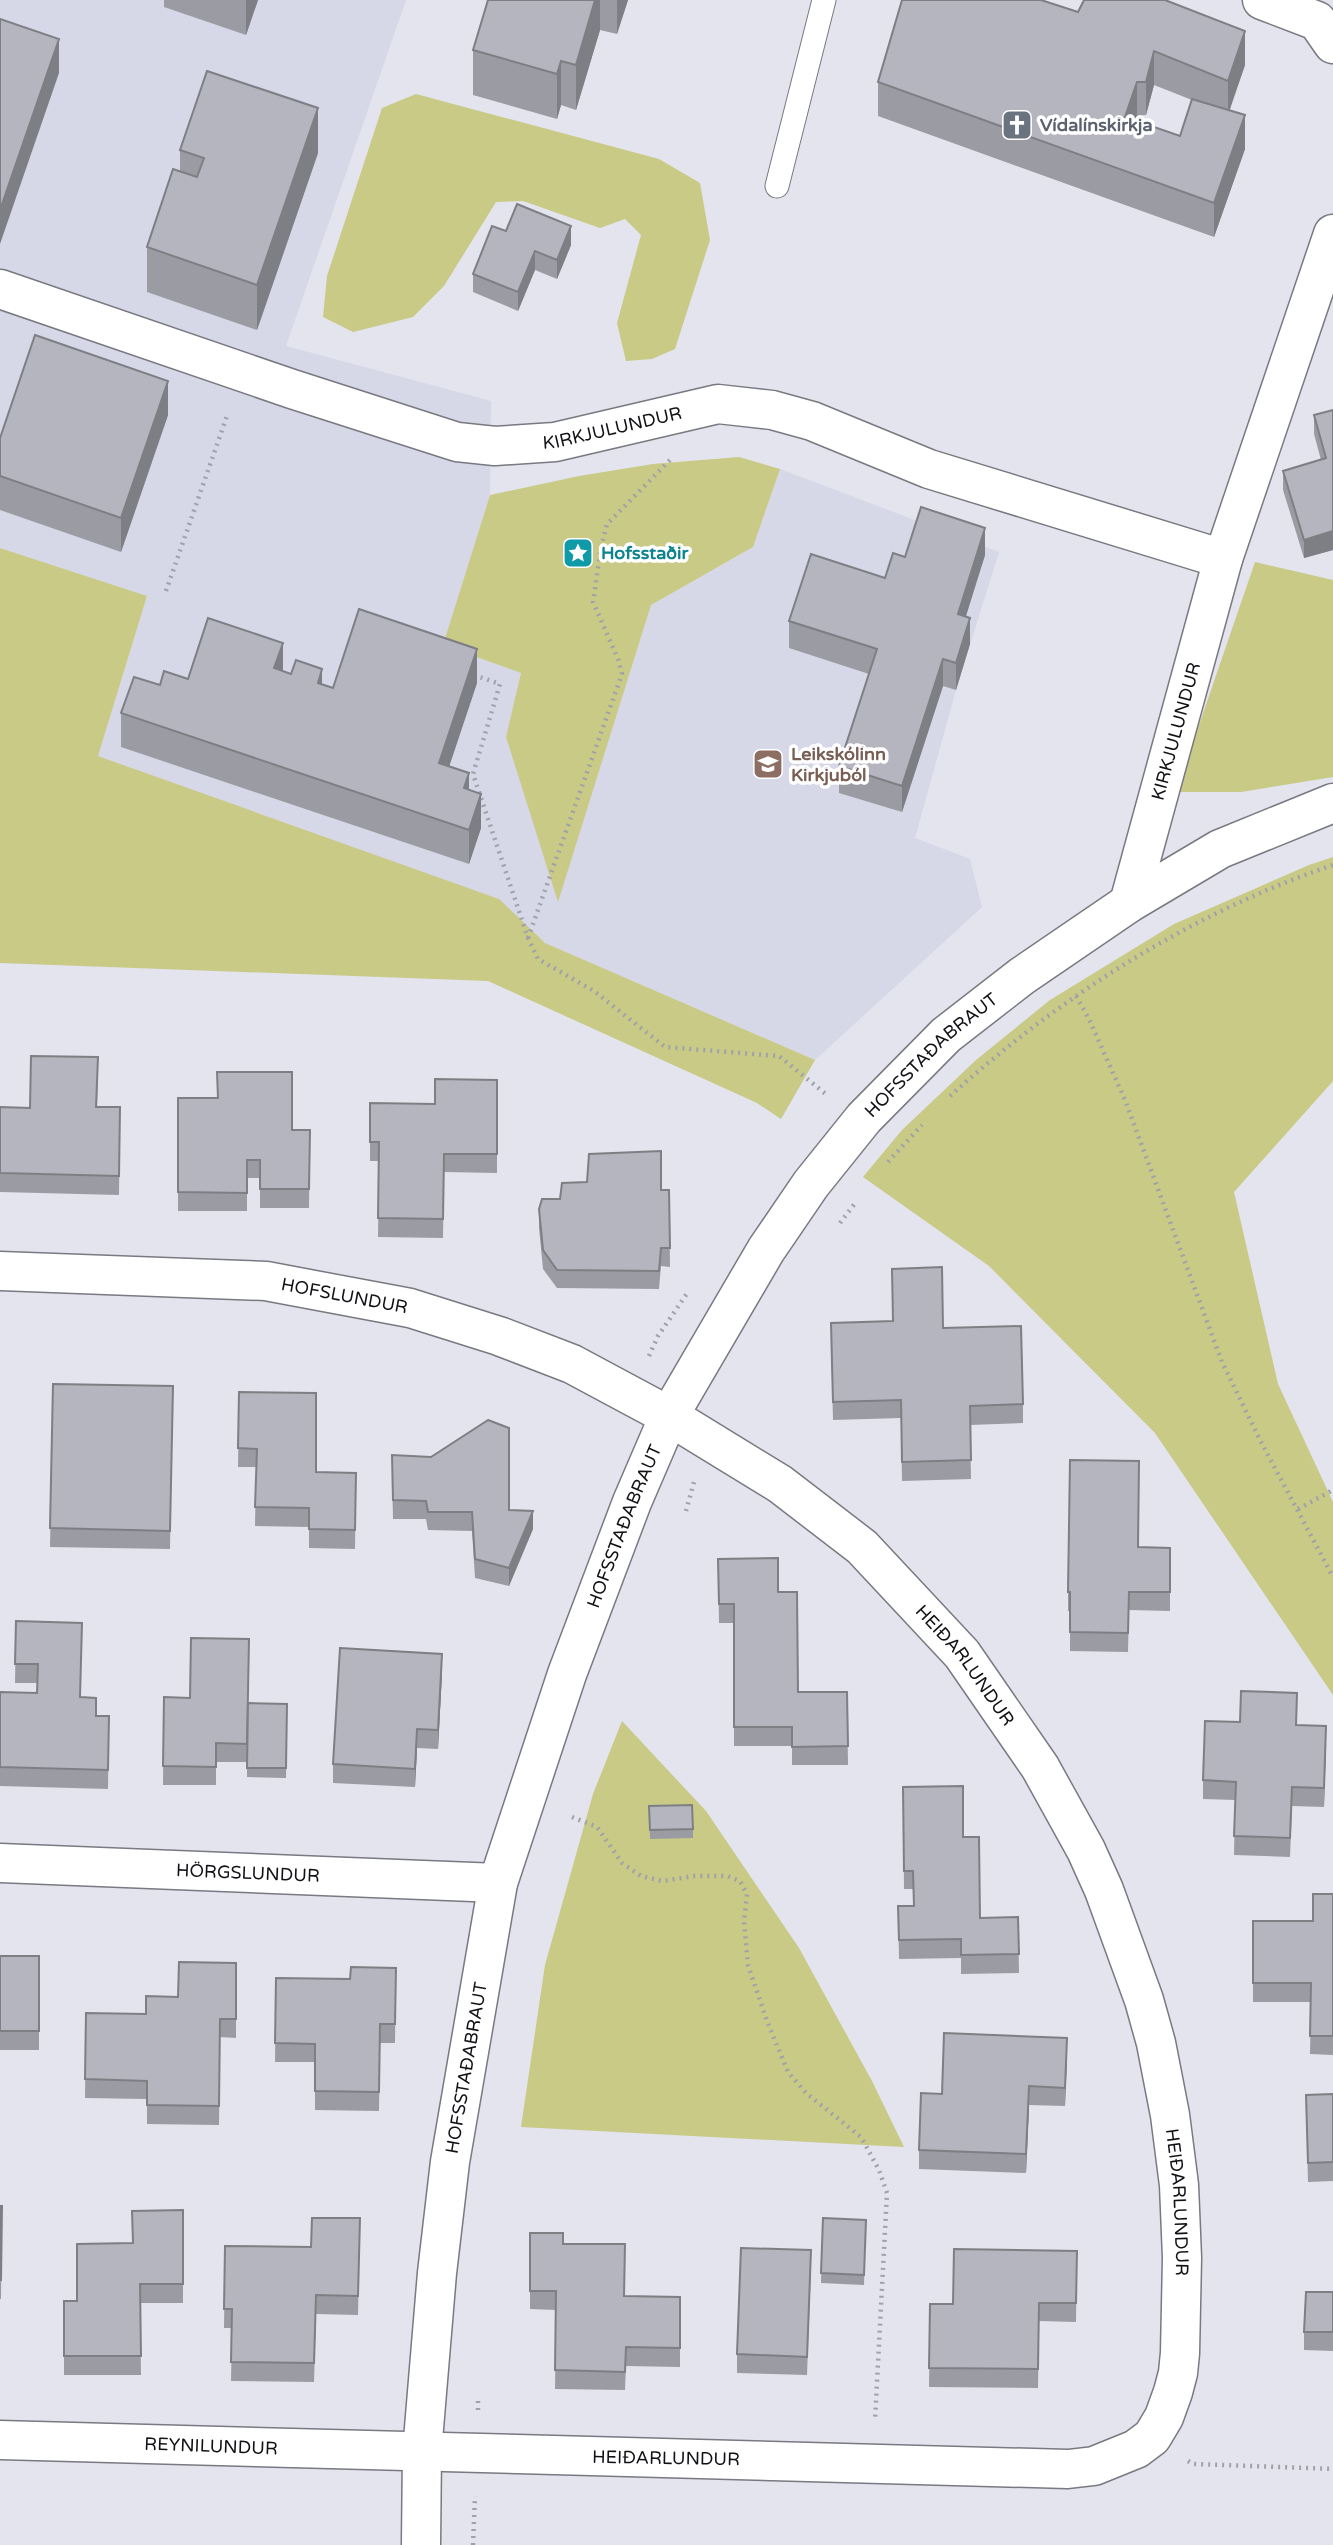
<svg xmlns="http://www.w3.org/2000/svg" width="1333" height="2545" font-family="'Varela Round',sans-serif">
<rect width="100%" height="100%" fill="#e3e4ed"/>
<polygon fill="#d6d7e7" points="0,0 406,0 286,346 491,401 490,495 443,645 521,673 506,737 558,900 651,605 753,547 780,469 999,552 956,690 915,838 970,859 982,907 815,1060 545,943 498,899 98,756 147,596 0,548"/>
<g fill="#c8ca86">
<polygon points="416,94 659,159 700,183 710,240 675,349 652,359 626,361 617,323 641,235 625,219 600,228 523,201 496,202 444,286 413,317 353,332 323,317 327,276 382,108"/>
<polygon points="739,457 780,469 753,547 651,605 558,902 506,737 521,673 443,645 490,495 579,476 653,464"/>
<polygon points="0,548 147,596 98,756 499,899 545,943 815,1060 781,1119 757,1103 488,981 0,963"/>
<polygon points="1255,562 1333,580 1333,777 1241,792 1176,792"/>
<polygon points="1333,857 1333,1081 1234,1192 1278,1384 1333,1502 1333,1695 1155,1433 989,1266 863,1177 902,1130 976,1060 1050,1000 1174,924 1309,865"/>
<polygon points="622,1721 706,1811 799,1948 872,2081 904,2147 521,2127 545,1965 593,1794"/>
</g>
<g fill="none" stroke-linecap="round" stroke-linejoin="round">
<g stroke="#787981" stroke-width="25">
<polyline id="service" points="777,186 824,0"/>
</g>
<g stroke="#787981" stroke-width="41">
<g id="minor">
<polyline points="1262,0 1317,21 1333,44"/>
<path id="s1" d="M0 289 292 389 457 442 495 446 555 442 718 404 772 410 812 421 929 469 1223 559"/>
<path id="s2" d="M1129 903 1223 559 1333 234"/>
<path id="s3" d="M0 1271 266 1281 410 1308 499 1336 572 1364 669 1416 780 1484 862 1547 962 1654 1040 1767 1086 1850 1104 1890 1144 2000 1156 2043 1170 2115 1179 2185 1182 2258 1180 2353 1178 2373 1173 2392 1164 2417 1152 2437 1136 2449 1094 2466 1068 2469 0 2440"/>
<path id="s4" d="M0 1863 498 1883"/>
</g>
</g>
<g stroke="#787981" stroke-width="41">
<g id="tertiary">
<path id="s5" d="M421 2545 422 2452 437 2273 450 2162 498 1883 567 1674 632 1502 669 1416 766 1250 811 1184 864 1118 946 1035 1022 976 1129 903 1220 849 1333 803"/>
</g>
</g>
<g stroke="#a1a2a9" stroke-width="4.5" stroke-dasharray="2 5" stroke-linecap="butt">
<polyline points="166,591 228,413"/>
<polyline points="474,675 500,684 473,774 528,938 538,959 594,991 665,1047 779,1056 827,1095"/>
<polyline points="528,938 622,674 618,659 593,602 601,548 607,524 670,460"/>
<polyline points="1076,996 1089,1019 1125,1100 1222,1362 1260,1440 1333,1577"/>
<path d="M950 1096C1061 996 1191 913 1333 865"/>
<polyline points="888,1162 922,1125"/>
<polyline points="840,1223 856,1202"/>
<polyline points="649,1356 658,1336 688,1292"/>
<polyline points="1298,1509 1333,1490"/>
<polyline points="686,1511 694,1482"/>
<polyline points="572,1817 597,1827 622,1863 641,1876 662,1881 695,1876 727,1876 740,1881 747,1894 744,1922 748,1965 767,2021 788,2072 806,2093 861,2137 879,2170 887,2193 875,2420"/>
<polyline points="478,2410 478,2397"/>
<polyline points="1188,2461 1193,2464 1333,2469"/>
<polyline points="473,2545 475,2496"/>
</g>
<use href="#service" stroke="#fff" stroke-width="23"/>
<use href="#minor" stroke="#fff" stroke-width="38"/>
<use href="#tertiary" stroke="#fff" stroke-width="38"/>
</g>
<g fill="#9b9ca3" fill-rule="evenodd">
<polygon points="164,0 258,0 246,35 164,7"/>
<polygon points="488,0 628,0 617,34 600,30 576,110 561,105 557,119 473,95 473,50"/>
<path d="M1078 12 1245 65 1229 110 1245 149 1214 237 878 116V82ZM1154 85 1192 100 1180 136 1135 121 1137 116 1146 115Z"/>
<polygon points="180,150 318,153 257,330 147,292 147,247 180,171"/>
<polygon points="506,231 571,245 557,279 535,270 518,311 473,292 473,274"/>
<polygon points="1333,410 1333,550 1304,558 1283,490 1283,471 1321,460 1314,434 1314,415"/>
<polygon points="168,415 121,552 0,510 0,438"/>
<polygon points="985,555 966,616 970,644 956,690 943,686 902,812 839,793 839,766 869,674 789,648 789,621 885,578 905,557"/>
<polygon points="283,671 333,688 477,683 449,766 469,790 481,828 469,864 121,747 121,713 160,685 188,679"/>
<polygon points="98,1076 97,1107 120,1107 119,1195 0,1192 0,1107 30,1108"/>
<polygon points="497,1080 497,1173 444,1172 443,1238 378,1237 379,1161 370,1161 370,1103 435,1104"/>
<polygon points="178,1098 292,1130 310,1130 309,1208 260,1208 260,1178 247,1178 247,1211 178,1211"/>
<polygon points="661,1190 669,1190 670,1267 661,1266 659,1289 557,1288 543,1269 539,1228 539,1209"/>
<polygon points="892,1269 943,1328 1023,1404 1023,1423 970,1425 971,1479 902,1481 901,1418 833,1420 831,1342 893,1321"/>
<polygon points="53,1384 173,1386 170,1549 50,1547"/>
<polygon points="239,1392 316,1472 356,1473 355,1549 309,1548 309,1527 255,1526 256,1467 238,1467"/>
<polygon points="392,1474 509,1510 533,1529 509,1586 475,1578 472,1531 428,1530 426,1519 393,1519"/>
<polygon points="1138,1547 1170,1548 1170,1611 1129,1610 1128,1652 1070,1651 1070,1611 1068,1611 1068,1592"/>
<polygon points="718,1559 778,1592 798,1692 847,1692 848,1765 792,1765 792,1746 734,1746 734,1623 719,1623"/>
<polygon points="16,1621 96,1716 109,1716 108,1789 0,1786 0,1692 37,1693 37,1683 15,1683"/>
<polygon points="442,1672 438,1749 417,1748 415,1787 333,1783 333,1764"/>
<polygon points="164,1697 248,1703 287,1704 286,1778 247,1777 247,1762 216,1762 216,1785 163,1785"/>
<polygon points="1297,1725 1326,1744 1324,1807 1292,1806 1290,1857 1234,1855 1235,1800 1203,1799 1203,1780"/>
<polygon points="903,1787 963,1837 980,1918 1018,1917 1019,1973 961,1974 961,1958 899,1959 898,1906 914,1906 913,1889 904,1889"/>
<polygon points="649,1806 693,1829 693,1838 650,1839"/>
<polygon points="1333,1894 1333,2055 1310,2054 1311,2002 1253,2002 1253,1921 1313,1921"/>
<rect x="0" y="1956" width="39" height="94"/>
<polygon points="236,1963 236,2038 220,2037 219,2125 147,2124 147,2099 85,2098 86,2013 146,2014 178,1997"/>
<polygon points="396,1968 395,2043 380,2043 379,2111 315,2110 315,2062 275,2062 276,1978 350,1979"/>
<polygon points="1067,2056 1065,2106 1029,2105 1026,2173 919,2169 919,2150 942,2094"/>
<polygon points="1333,2094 1333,2181 1308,2182 1306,2095"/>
<polygon points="0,2206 2,2206 1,2299 0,2299"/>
<polygon points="183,2210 183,2303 140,2303 141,2375 64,2375 64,2301 77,2301 132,2243"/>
<polygon points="360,2218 358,2315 316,2314 314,2382 231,2381 232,2328 224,2328 225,2246 311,2247"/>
<polygon points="823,2218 866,2220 864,2285 821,2283"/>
<polygon points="530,2233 563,2244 624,2297 680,2297 680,2367 626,2366 625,2390 555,2389 556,2310 530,2309"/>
<polygon points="1077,2251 1076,2322 1039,2321 1038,2388 929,2387 930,2304 953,2304"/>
<polygon points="811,2269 807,2375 737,2373 737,2354"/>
<polygon points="1333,2292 1333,2351 1304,2350 1304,2332"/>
</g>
<g fill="#7e7f85">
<polygon points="246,0 258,0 246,35"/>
<polygon points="595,0 600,0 600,30 576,110 576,65"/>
<polygon points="617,0 628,0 617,34"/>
<polygon points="1245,31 1245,65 1228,115 1228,81"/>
<polygon points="59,39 59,73 0,244 0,210"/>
<polygon points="1154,51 1154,85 1146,115 1146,82"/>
<polygon points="561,61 561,105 557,119 557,74"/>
<polygon points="1137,82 1137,116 1125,151 1125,117"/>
<polygon points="318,108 318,153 257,330 257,285"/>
<polygon points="1245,115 1245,149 1214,237 1214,203"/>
<polygon points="571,226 571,245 557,279 557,260"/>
<polygon points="535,251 535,270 518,311 518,292"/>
<polygon points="168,381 168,415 121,552 121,518"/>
<polygon points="985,528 985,555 958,641 958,614"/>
<polygon points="1333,531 1333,550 1304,558 1304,540"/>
<polygon points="970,618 970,644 956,690 956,663"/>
<polygon points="283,643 283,677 274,668"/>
<polygon points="477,649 477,683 439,797 439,763"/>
<polygon points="943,659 943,686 902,812 902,786"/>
<polygon points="322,669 322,702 318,683"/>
<polygon points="469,773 469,807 464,788"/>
<polygon points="481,794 481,828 469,864 469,830"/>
<polygon points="533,1511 533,1529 509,1586 509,1568"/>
<polygon points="442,1654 442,1672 438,1749 438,1730"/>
<polygon points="1326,1726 1326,1744 1324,1807 1324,1788"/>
<polygon points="417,1729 417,1748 415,1787 415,1769"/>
<polygon points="1067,2038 1067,2056 1065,2106 1065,2088"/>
<polygon points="1029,2086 1029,2105 1026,2173 1026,2154"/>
</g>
<g fill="#b4b5be" stroke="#7e7f85" stroke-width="2">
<polygon points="488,0 595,0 576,65 561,61 557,74 473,50"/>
<polygon points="902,0 1041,0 1078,12 1084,0 1165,0 1245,31 1228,81 1154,51 1146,82 1137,82 1125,117 1180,136 1192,99 1245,115 1214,203 878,82"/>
<polygon points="0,19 59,39 0,210"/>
<polygon points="207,71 318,108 257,285 147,247 173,169 197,177 204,158 180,150"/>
<polygon points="517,204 571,226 557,260 535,251 518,292 473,274 492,226 506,231"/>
<polygon points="35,335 168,381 121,518 0,476 0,438"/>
<polygon points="1333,410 1333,531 1304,540 1283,471 1326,458 1314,415"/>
<polygon points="921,507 985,528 958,614 970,618 956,663 943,659 902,786 839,766 877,649 789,621 811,554 885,578 893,553 905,557"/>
<polygon points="359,609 477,649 439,763 469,773 464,788 481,794 469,830 121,713 134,677 160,685 164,671 188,679 208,618 283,643 274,668 291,674 296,660 322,669 318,683 333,688"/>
<polygon points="31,1056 98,1057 96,1107 120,1107 119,1176 0,1173 0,1107 30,1108"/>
<polygon points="217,1072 292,1072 292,1130 310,1130 309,1189 260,1189 260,1160 247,1160 247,1193 178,1192 178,1098 218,1098"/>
<polygon points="435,1079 497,1080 497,1154 444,1154 443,1219 378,1218 379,1142 370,1142 370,1103 435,1104"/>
<polygon points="661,1151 661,1190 669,1190 670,1248 661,1248 659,1271 557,1270 543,1250 539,1209 542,1199 560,1199 562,1183 587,1182 589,1154"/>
<polygon points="942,1267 943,1328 1021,1326 1023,1404 970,1406 971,1460 902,1462 901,1400 833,1402 831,1323 893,1321 892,1269"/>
<polygon points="53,1384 173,1386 170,1531 50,1528"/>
<polygon points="239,1392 316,1393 316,1472 356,1473 355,1530 309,1529 309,1508 255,1507 257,1449 238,1448"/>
<polygon points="488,1420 509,1428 509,1510 533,1511 509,1568 475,1559 472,1512 428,1512 426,1501 393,1500 392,1455 431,1457"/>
<polygon points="1070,1460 1139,1461 1138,1547 1170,1548 1170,1592 1129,1592 1128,1633 1070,1632 1070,1592 1068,1592"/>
<polygon points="778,1558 778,1592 797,1592 798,1692 847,1692 848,1746 792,1747 792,1727 734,1727 734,1604 719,1604 718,1559"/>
<polygon points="16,1621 82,1623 80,1697 96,1698 96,1716 109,1716 108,1770 0,1767 0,1692 37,1693 38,1664 15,1664"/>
<polygon points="191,1638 249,1639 247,1744 216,1743 216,1767 163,1766 164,1697 190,1698"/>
<polygon points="340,1648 442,1654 438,1730 417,1729 415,1769 333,1764"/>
<polygon points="1241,1691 1297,1693 1296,1725 1326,1726 1324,1788 1292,1787 1290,1838 1234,1836 1236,1782 1203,1780 1205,1721 1240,1722"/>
<polygon points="248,1703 287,1704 286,1768 247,1768"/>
<polygon points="963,1786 963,1837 979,1837 980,1918 1018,1917 1019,1954 961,1955 961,1939 899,1940 898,1906 914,1906 913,1871 904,1871 903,1787"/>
<polygon points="692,1805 693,1829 650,1830 649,1806"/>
<polygon points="1313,1894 1333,1894 1333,2036 1310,2036 1311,1983 1253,1983 1253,1921 1313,1921"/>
<rect x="0" y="1956" width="39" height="75"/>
<polygon points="179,1962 236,1963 236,2019 220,2019 219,2106 147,2105 147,2081 85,2079 86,2013 146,2014 146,1996 178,1997"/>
<polygon points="351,1967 396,1968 395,2024 380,2024 379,2092 315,2091 315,2044 275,2043 276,1978 350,1979"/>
<polygon points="944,2033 1067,2038 1065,2088 1029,2086 1026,2154 919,2150 921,2093 942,2094"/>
<polygon points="1333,2094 1333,2162 1308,2163 1306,2095"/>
<polygon points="0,2206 2,2206 1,2280 0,2280"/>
<polygon points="183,2210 183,2284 140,2284 141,2356 64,2356 64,2301 77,2301 77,2244 133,2243 132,2211"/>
<polygon points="312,2218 360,2218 358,2296 316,2295 314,2363 231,2362 232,2309 224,2309 225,2246 311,2247"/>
<polygon points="823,2218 866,2220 864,2275 821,2273"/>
<polygon points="530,2233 563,2233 563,2244 625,2244 624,2296 680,2297 680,2348 626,2347 625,2372 555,2370 556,2291 530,2291"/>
<polygon points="741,2248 811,2250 807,2357 737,2354"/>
<polygon points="954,2249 1077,2251 1076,2303 1039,2303 1038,2369 929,2368 930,2304 953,2304"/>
<polygon points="1306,2292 1333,2292 1333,2332 1304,2332"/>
</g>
<defs>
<g id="church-square" transform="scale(1.575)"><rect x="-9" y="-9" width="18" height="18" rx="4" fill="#6b7280" stroke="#fff"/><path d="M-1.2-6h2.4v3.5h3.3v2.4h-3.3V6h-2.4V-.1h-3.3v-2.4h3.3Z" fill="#fff"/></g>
<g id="sight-square" transform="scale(1.575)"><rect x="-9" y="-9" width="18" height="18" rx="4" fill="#0f9aa8" stroke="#fff"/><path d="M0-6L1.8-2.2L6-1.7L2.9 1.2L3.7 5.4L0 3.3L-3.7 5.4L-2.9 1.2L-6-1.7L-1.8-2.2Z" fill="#fff"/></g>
<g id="school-square" transform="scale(1.575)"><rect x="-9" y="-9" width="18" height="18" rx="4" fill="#8d6e63" stroke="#fff"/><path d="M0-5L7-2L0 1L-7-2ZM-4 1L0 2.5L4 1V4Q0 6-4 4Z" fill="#fff"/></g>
</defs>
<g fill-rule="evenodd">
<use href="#church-square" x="1017" y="125"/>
<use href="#sight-square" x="578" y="553"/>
<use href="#school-square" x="768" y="764"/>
</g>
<g text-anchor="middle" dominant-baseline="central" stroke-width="7" stroke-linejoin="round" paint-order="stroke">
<g font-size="18" font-weight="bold" fill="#5b616d" stroke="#fff" text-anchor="start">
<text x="1040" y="125">Vídalínskirkja</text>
</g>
<g font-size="18" fill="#111215" stroke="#fff">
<text stroke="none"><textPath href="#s1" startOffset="639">KIRKJULUNDUR</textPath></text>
<text stroke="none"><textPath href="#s2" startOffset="178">KIRKJULUNDUR</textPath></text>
<text stroke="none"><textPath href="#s5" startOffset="1614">HOFSSTAÐABRAUT</textPath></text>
<text stroke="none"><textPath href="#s3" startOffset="346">HOFSLUNDUR</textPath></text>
<text stroke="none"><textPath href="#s5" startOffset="1046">HOFSSTAÐABRAUT</textPath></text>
<text stroke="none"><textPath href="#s3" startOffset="1085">HEIÐARLUNDUR</textPath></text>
<text stroke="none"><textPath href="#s4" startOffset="248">HÖRGSLUNDUR</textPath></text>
<text stroke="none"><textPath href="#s5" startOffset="480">HOFSSTAÐABRAUT</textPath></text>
<text stroke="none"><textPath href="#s3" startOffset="1673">HEIÐARLUNDUR</textPath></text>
<text transform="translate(211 2446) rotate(2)">REYNILUNDUR</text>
<text transform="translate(666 2458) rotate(1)">HEIÐARLUNDUR</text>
</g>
<g font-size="18" font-weight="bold" fill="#0d838f" stroke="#fff" text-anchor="start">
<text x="601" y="553">Hofsstaðir</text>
</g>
<g font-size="18" font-weight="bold" fill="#785e54" stroke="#fff" text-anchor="start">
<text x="791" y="754">Leikskólinn<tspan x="791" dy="21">Kirkjuból</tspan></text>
</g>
</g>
</svg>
